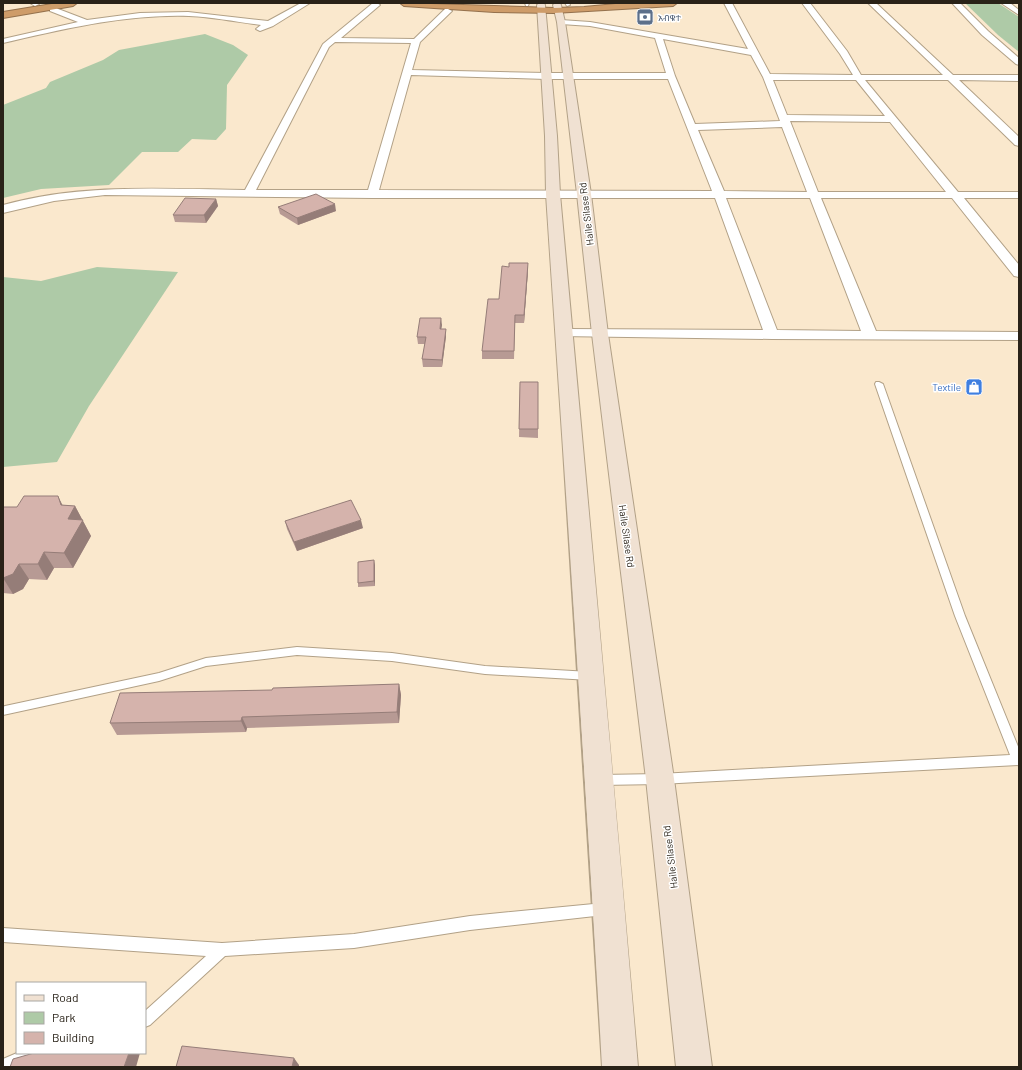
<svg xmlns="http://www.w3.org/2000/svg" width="1022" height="1070" font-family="Barlow,'Noto Sans Ethiopic',sans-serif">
<rect width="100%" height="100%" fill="#fae8cd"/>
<g fill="#aecaa7">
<polygon points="965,3 998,3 1019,17 1019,52 998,35"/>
<polygon points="205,34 233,45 248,55 227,85 226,129 216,140 192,139 178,152 142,152 109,185 41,189 3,198 3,105 46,88 50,82 103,60 119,50"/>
<polygon points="97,267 178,272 89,406 57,462 3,467 3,277 41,281"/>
</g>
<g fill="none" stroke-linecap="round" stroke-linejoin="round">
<g stroke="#b2a187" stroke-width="2">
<g id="lane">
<polygon points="525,3 529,3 528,6 526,6"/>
<polygon points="565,3 569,3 570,5 567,6"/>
<polygon points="876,382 879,382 883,384 965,616 1019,749 1019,765 660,784 601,785 597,784 595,780 597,776 601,775 660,774 1010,755 955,616 875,384"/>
<polygon points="297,647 392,653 485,666 590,672 594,673 595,676 594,679 590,680 485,674 392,661 297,655 206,666 159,681 3,715 3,707 5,706 159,673 206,658"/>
<polygon points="604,903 609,904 610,909 609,914 604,915 470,930 354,948 225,956 150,1025 145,1027 145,1011 206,956 3,942 3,928 222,943 354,934 470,916"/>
<path d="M17 1053H49L47 1058C33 1064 19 1067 3 1067V1059Z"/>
</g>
</g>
<g stroke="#b2a187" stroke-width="2">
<g id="street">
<polygon points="30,3 38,3 39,4 35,6"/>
<path d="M301 3H310L273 26 260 31 256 29 261 25C237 22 213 17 189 16 126 14 64 29 3 43V39L78 22 50 11V7H53L87 20 140 13 188 12 268 21Z"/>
<path d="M373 3H377L380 5 341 38 414 39 445 9H448L452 11 420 42 412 70 546 73H666L655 38 590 26 561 24 557 22 561 20 590 22 748 49 724 3H732L770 74 853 75 840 54 802 3H810L847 51 861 75H943L868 3H876L953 75H1019V81L959 80 1019 137V146L1015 145 948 80H865L958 192H1019V198H964L1019 265V277L1014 276 952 198H821L876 331 1019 332V340L772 339 559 336 557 333 559 330 564 329 763 330 715 198H372L105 195 54 201 3 213V205C83 183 163 189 245 190L323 44ZM663 39 751 55 763 77 780 121 695 124 675 76ZM335 42 411 43 368 190H256L329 47ZM411 75 546 79H668L712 191 379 190ZM773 80H856L885 116 787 115ZM790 121 890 122 946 192H818ZM782 127 807 192 724 191 698 130ZM726 198H810L861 331 777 330Z"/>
<polygon points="952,3 960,3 988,31 1019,58 1019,65 1016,64 982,35"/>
<polygon points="1001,3 1010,3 1019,10 1019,15"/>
</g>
</g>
<g stroke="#b2a187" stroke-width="2">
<g id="secondary">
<path d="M539 3H544L545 5 557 136 560 194C586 485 614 776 638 1067H602C586 776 565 485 546 194L545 136 537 5Z"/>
<polygon points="555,3 560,3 561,5 565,22 591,194 608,334 674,779 712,1067 676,1067 646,779 592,334 577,194 557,22 553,5"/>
</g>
</g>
<g stroke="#94714d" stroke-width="2">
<g id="highway">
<polygon points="58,3 77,3 73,6 3,18 3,12"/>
<polygon points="400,3 554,8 584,7 626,3 677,3 673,6 554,13 494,12 404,6"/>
</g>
</g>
<use href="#lane" fill="#fff" fill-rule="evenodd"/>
<use href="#street" fill="#fff" fill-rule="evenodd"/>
<use href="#secondary" fill="#f0e1d2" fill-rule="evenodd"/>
<use href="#highway" fill="#ce9c69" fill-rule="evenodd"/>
</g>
<g fill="#b79a94">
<polygon points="216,199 218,206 206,223 175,222 173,215"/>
<polygon points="278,207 336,211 298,225 280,214"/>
<polygon points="528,271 524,323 515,323 514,359 482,359 482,351"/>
<polygon points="442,325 441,329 446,336 442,367 423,367 422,359 425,344 418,344 417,337"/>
<polygon points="520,382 538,429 538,438 519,437"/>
<polygon points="62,505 75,506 91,536 73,568 54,568 47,580 29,579 23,589 13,594 3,593 3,507 17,507"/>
<polygon points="285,521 363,528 297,551 287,529"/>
<polygon points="375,565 375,586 358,587 358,583"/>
<polygon points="399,684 401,695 399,723 247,728 246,732 117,735 110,723 272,690"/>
</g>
<g fill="#957d78">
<polygon points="216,199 218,206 206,223 204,215"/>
<polygon points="335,204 336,211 298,225 297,218"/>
<polygon points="528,263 528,271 524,323 524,315"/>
<polygon points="441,318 442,325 440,336 440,329"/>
<polygon points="446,329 446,336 442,367 442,360"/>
<polygon points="58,496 66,512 75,506 91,536 73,568 64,553"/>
<polygon points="361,520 363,528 297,551 294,542"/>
<polygon points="44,552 54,568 47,580 38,564"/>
<polygon points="374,560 375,565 375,586 374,581"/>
<polygon points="19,564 29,579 23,589 13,594 3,578"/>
<polygon points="399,684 401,695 399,723 397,712"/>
<polygon points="242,717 247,728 246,732 241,721"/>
<polygon points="129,1053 140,1053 136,1067 124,1067"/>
<polygon points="294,1058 299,1065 299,1067 292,1067"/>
</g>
<g fill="#d5b3ac" stroke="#957d78">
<polygon points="316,194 335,204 297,218 278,207"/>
<polygon points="185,198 216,199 204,215 173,215"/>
<polygon points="509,263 528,263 524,315 515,315 514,351 482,351 488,299 499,299 502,266 509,267"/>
<polygon points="420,318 441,318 440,329 446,329 442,360 422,359 426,337 417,337"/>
<polygon points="520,382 538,382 538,429 519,429"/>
<polygon points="24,496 58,496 61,505 75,506 68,519 83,520 64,553 44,552 38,564 19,564 13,574 3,578 3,507 17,507"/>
<polygon points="351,500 361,520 294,542 285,521"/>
<polygon points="374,560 374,581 358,583 358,562"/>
<polygon points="399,684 397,712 242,717 241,721 110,723 120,693 272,690 273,688"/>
<polygon points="182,1046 294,1058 292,1067 176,1067"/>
<polygon points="34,1053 129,1053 124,1067 10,1067 13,1059"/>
</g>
<defs>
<g id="bank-square" transform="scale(0.9)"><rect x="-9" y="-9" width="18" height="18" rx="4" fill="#5c6f8a" stroke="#fff"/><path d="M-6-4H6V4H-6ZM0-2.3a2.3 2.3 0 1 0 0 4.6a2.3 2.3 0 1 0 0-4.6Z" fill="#fff"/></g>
<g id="shop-square" transform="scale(0.9)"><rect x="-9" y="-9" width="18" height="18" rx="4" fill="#3f7fe0" stroke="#fff"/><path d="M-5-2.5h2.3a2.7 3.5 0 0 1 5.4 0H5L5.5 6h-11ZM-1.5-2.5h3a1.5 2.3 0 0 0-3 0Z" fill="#fff"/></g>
</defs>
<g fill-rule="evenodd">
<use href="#bank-square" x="645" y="17"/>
<use href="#shop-square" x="974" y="387"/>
</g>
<g text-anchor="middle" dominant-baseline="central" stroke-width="3" stroke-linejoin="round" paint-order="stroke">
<g font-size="9" fill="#4e5e75" stroke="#fff" text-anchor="start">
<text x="658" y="17">አብቁተ</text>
</g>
<g font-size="10" fill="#292218" stroke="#fff">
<text transform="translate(586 214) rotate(-97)">Haile Silase Rd</text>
<text transform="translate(627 536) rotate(82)">Haile Silase Rd</text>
<text transform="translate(670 857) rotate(-97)">Haile Silase Rd</text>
</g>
<g font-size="10" fill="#366cbe" stroke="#fff" text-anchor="end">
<text x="961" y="387">Textile</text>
</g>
</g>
<rect width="1022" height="1070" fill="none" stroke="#292218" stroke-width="8"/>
<rect x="16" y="982" width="130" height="72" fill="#ffffff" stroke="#a9a7a3"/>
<rect x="24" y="995" width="20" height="6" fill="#f0e1d2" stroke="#a9a7a3"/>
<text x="52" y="1002" font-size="12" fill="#292218">Road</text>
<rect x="24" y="1012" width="20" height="12" fill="#aecaa7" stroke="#a9a7a3"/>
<text x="52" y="1022" font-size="12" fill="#292218">Park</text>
<rect x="24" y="1032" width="20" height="12" fill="#d5b3ac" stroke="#a9a7a3"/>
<text x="52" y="1042" font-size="12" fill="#292218">Building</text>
</svg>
